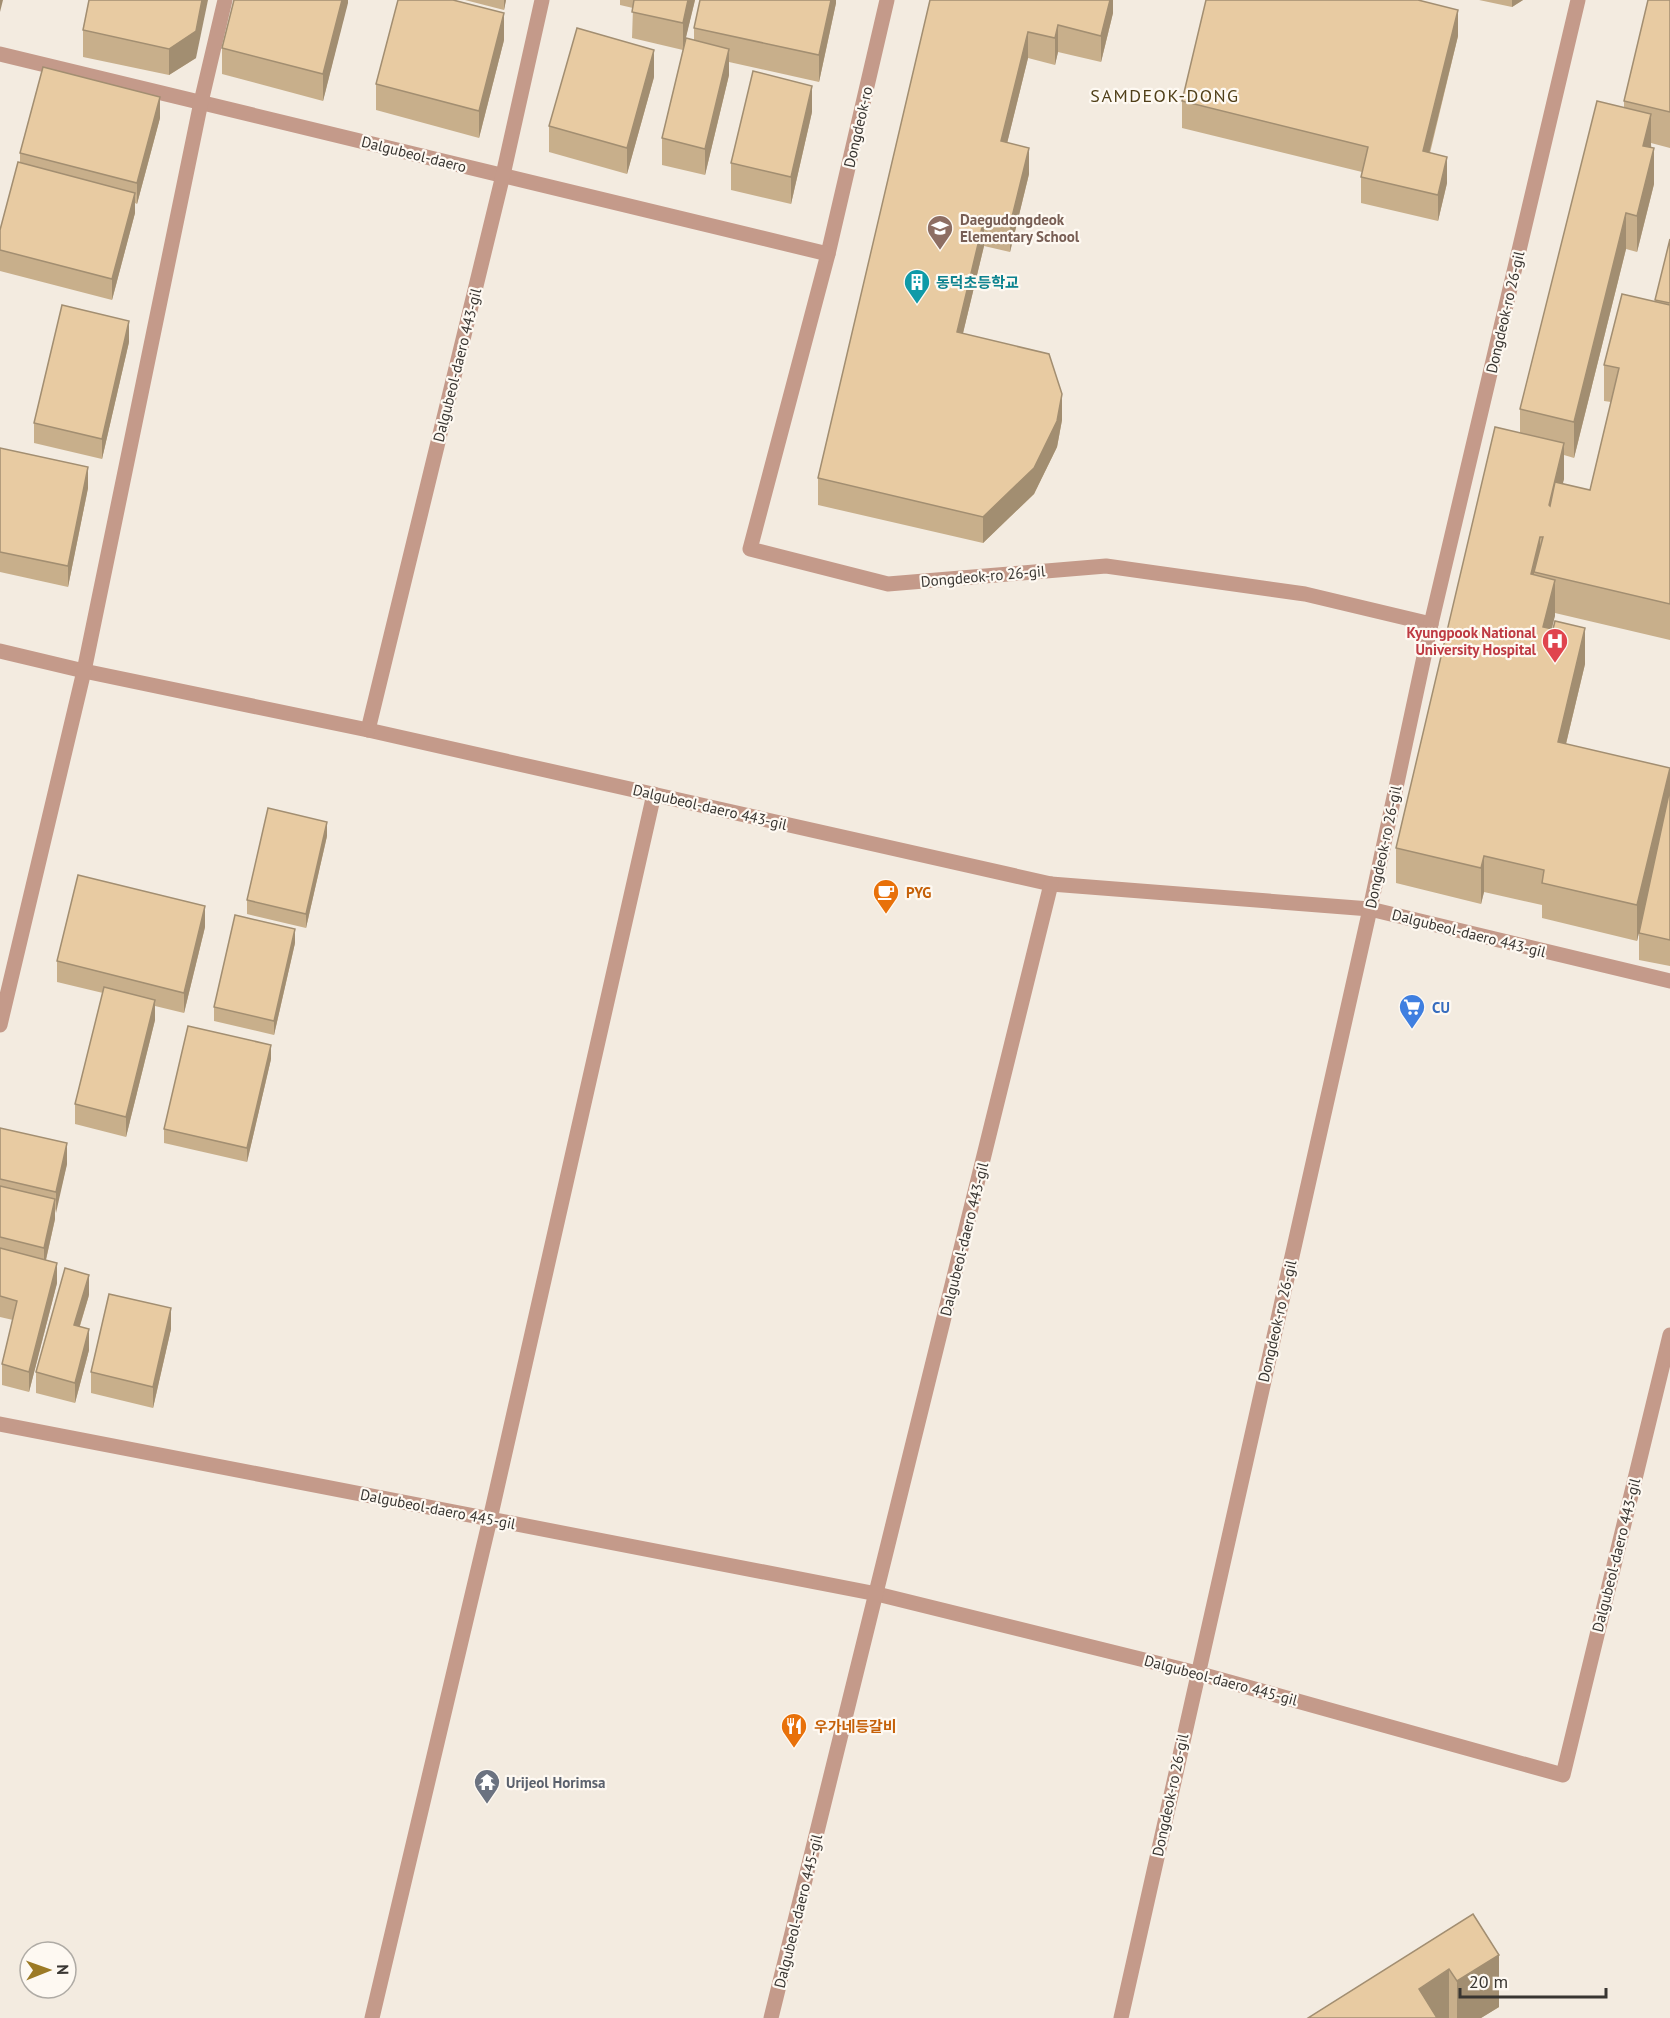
<svg xmlns="http://www.w3.org/2000/svg" width="1670" height="2018" font-family="'PT Sans','Noto Sans KR',sans-serif">
<rect width="100%" height="100%" fill="#f3ebe0"/>
<g fill="none" stroke-linecap="round" stroke-linejoin="round">
<g stroke="#c49a8a" stroke-width="15">
<polyline points="887,0 828,254 750,549 888,584 1106,566 1305,594 1431,624"/>
<polyline points="0,54 828,254"/>
<polyline points="0,651 84,671 368,730 1051,884 1370,909 1670,981"/>
<polyline points="368,730 503,175 542,0"/>
<polyline points="0,1025 84,671 201,102 225,0"/>
<polyline points="0,1424 877,1594 1197,1673 1563,1775 1670,1335"/>
<polyline points="372,2018 490,1519 654,794"/>
<polyline points="771,2018 1051,884"/>
<polyline points="1121,2018 1370,909 1431,624 1578,0"/>
</g>
</g>
<g fill="#c8af8b">
<polygon points="89,0 196,58 169,75 83,57 83,30"/>
<polygon points="348,0 323,101 222,74 222,48"/>
<polygon points="465,0 506,0 504,10"/>
<polygon points="620,0 695,0 684,44 694,40 694,28 836,0 836,3 819,82 729,62 729,75 705,175 662,165 662,138 683,50 632,38 633,8 620,5"/>
<polygon points="930,0 1113,0 1113,13 1101,62 1058,52 1055,65 1028,58 1007,143 1029,174 1010,252 984,246 963,333 1062,420 1057,447 1034,494 983,543 818,505 818,478"/>
<polygon points="1479,0 1523,0 1512,7"/>
<polygon points="1670,0 1670,148 1651,143 1654,184 1637,252 1626,249 1574,458 1564,455 1564,479 1562,484 1590,490 1611,402 1604,401 1604,365 1655,302 1670,239 1670,640 1555,613 1552,629 1585,664 1566,744 1670,791 1670,789 1670,966 1639,960 1639,932 1637,941 1542,918 1542,905 1484,892 1481,904 1396,883 1396,848 1520,433 1520,409 1624,107 1624,101"/>
<polygon points="1458,36 1430,153 1447,183 1438,221 1361,203 1361,177 1362,172 1182,128 1182,101"/>
<polygon points="504,40 479,138 376,110 376,84"/>
<polygon points="654,77 627,174 549,152 549,126"/>
<polygon points="812,112 791,204 731,190 731,163"/>
<polygon points="160,118 137,204 135,203 135,213 112,300 0,271 0,230 20,163 20,153"/>
<polygon points="129,342 102,459 34,443 34,423"/>
<polygon points="0,448 88,488 68,587 0,572"/>
<polygon points="327,836 306,928 247,914 247,900"/>
<polygon points="205,927 184,1013 155,1006 155,1020 126,1137 75,1124 75,1104 103,993 57,982 57,961"/>
<polygon points="295,943 274,1035 214,1021 214,1007"/>
<polygon points="271,1059 247,1162 164,1143 164,1129"/>
<polygon points="0,1128 67,1164 55,1213 55,1219 46,1260 57,1283 29,1392 2,1385 2,1364 13,1320 0,1317"/>
<polygon points="89,1295 80,1326 89,1350 75,1403 36,1393 36,1372"/>
<polygon points="171,1329 153,1408 91,1393 91,1372"/>
<polygon points="1473,1914 1499,2007 1481,2018 1308,2018"/>
</g>
<g fill="#a28e71">
<polygon points="0,0 3,0 0,12"/>
<polygon points="202,0 208,0 196,58 169,75 169,49"/>
<polygon points="342,0 348,0 348,3 323,101 323,74"/>
<polygon points="504,0 506,0 504,10"/>
<polygon points="688,0 695,0 683,50 683,23"/>
<polygon points="831,0 836,0 836,3 819,82 819,55"/>
<polygon points="1110,0 1113,0 1113,13 1101,62 1101,36"/>
<polygon points="1512,0 1523,0 1512,7"/>
<polygon points="1458,10 1458,36 1423,178 1423,151"/>
<polygon points="504,13 504,40 479,138 479,111"/>
<polygon points="1058,25 1058,52 1055,65 1055,38"/>
<polygon points="1028,32 1028,58 1001,168 1001,141"/>
<polygon points="729,49 729,75 705,175 705,149"/>
<polygon points="654,50 654,77 627,174 627,148"/>
<polygon points="812,86 812,112 791,204 791,177"/>
<polygon points="160,97 160,118 137,204 137,183"/>
<polygon points="1651,114 1651,150 1643,146"/>
<polygon points="1029,148 1029,174 1010,252 1010,225"/>
<polygon points="1654,148 1654,184 1637,252 1637,216"/>
<polygon points="1447,157 1447,183 1438,221 1438,195"/>
<polygon points="135,193 135,213 112,300 112,279"/>
<polygon points="1626,213 1626,249 1574,458 1574,422"/>
<polygon points="984,219 984,246 957,358 957,332"/>
<polygon points="129,321 129,342 102,459 102,439"/>
<polygon points="1062,394 1062,420 1057,447 1034,494 983,543 983,517"/>
<polygon points="1564,443 1564,479 1549,541 1549,505"/>
<polygon points="88,467 88,488 68,587 68,566"/>
<polygon points="1540,537 1540,572 1534,572 1534,597 1531,574"/>
<polygon points="1555,580 1555,616 1543,662 1543,627"/>
<polygon points="1585,628 1585,664 1558,777 1558,742"/>
<polygon points="1670,768 1670,804 1637,941 1637,905"/>
<polygon points="327,822 327,836 306,928 306,914"/>
<polygon points="1484,856 1484,892 1481,904 1481,868"/>
<polygon points="205,906 205,927 184,1013 184,993"/>
<polygon points="295,929 295,943 274,1035 274,1021"/>
<polygon points="155,1000 155,1020 126,1137 126,1117"/>
<polygon points="271,1045 271,1059 247,1162 247,1148"/>
<polygon points="67,1143 67,1164 56,1213 56,1192"/>
<polygon points="55,1199 55,1219 44,1268 44,1248"/>
<polygon points="57,1263 57,1283 29,1392 29,1372"/>
<polygon points="89,1275 89,1295 74,1345 74,1325"/>
<polygon points="171,1308 171,1329 153,1408 153,1387"/>
<polygon points="89,1329 89,1350 75,1403 75,1383"/>
<polygon points="1499,1955 1499,2007 1481,2018 1457,2018 1457,1981"/>
<polygon points="1449,1969 1449,2018 1419,2018 1419,1989"/>
</g>
<g fill="#e8cba2" stroke="#a28e71" stroke-width="1.5">
<polygon points="89,0 202,0 196,31 169,49 83,30"/>
<polygon points="234,0 342,0 323,74 222,48"/>
<polygon points="398,0 453,0 504,13 479,111 376,84"/>
<polygon points="634,0 688,0 683,23 632,12"/>
<polygon points="700,0 831,0 819,55 694,28"/>
<polygon points="930,0 1110,0 1101,36 1058,25 1055,38 1028,32 1001,141 1029,148 1010,225 984,219 957,332 1049,354 1062,394 1057,421 1034,468 983,517 818,478"/>
<polygon points="1206,0 1418,0 1458,10 1423,151 1447,157 1438,195 1361,177 1368,147 1182,101"/>
<polygon points="1648,0 1670,0 1670,112 1624,101"/>
<polygon points="577,28 654,50 627,148 549,126"/>
<polygon points="686,38 729,49 705,149 662,138"/>
<polygon points="43,67 160,97 137,183 20,153"/>
<polygon points="753,71 812,86 791,177 731,163"/>
<polygon points="1597,101 1651,114 1643,146 1654,148 1637,216 1626,213 1574,422 1520,409"/>
<polygon points="18,162 135,193 112,279 0,250 0,230"/>
<polygon points="1670,239 1670,303 1655,300"/>
<polygon points="1622,294 1670,305 1670,604 1534,572 1543,537 1540,537 1531,574 1555,580 1543,627 1553,629 1555,621 1585,628 1558,742 1670,768 1637,905 1542,883 1544,870 1484,856 1481,868 1396,848 1495,427 1564,443 1549,505 1550,506 1555,482 1590,490 1619,368 1604,365"/>
<polygon points="62,305 129,321 102,439 34,423"/>
<polygon points="0,448 88,467 68,566 0,552"/>
<polygon points="1670,789 1670,940 1639,933"/>
<polygon points="268,808 327,822 306,914 247,900"/>
<polygon points="78,875 205,906 184,993 57,961"/>
<polygon points="235,915 295,929 274,1021 214,1007"/>
<polygon points="104,987 155,1000 126,1117 75,1104"/>
<polygon points="188,1026 271,1045 247,1148 164,1129"/>
<polygon points="0,1128 67,1143 56,1192 0,1179"/>
<polygon points="0,1186 55,1199 44,1248 0,1237"/>
<polygon points="0,1248 57,1263 29,1372 2,1364 17,1301 0,1296"/>
<polygon points="65,1268 89,1275 74,1325 89,1329 75,1383 36,1372"/>
<polygon points="109,1294 171,1308 153,1387 91,1372"/>
<polygon points="1473,1914 1499,1955 1457,1981 1449,1969 1419,1989 1437,2018 1308,2018"/>
</g>
<defs>
<g id="school-pin" transform="scale(1.35)"><path d="M0 17L-7.5 6A9.5 9.5 0 1 1 7.5 6Z" fill="#8d6e63" stroke="#fef9f2"/><path d="M0-5L7-2L0 1L-7-2ZM-4 1L0 2.5L4 1V4Q0 6-4 4Z" fill="#fff"/></g>
<g id="building-pin" transform="scale(1.35)"><path d="M0 17L-7.5 6A9.5 9.5 0 1 1 7.5 6Z" fill="#0f9aa8" stroke="#fef9f2"/><path d="M-4-6H4V6H1V3H-1V6H-4ZM-2.5-4.3h1.7v1.8h-1.7ZM.8-4.3h1.7v1.8H.8ZM-2.5-1h1.7V.8h-1.7ZM.8-1h1.7V.8H.8Z" fill="#fff"/></g>
<g id="hospital-pin" transform="scale(1.35)"><path d="M0 17L-7.5 6A9.5 9.5 0 1 1 7.5 6Z" fill="#e0444e" stroke="#fef9f2"/><path d="M-5-5h3v3.5h4V-5h3V5h-3V1.5h-4V5h-3Z" fill="#fff"/></g>
<g id="cafe-pin" transform="scale(1.35)"><path d="M0 17L-7.5 6A9.5 9.5 0 1 1 7.5 6Z" fill="#e8710a" stroke="#fef9f2"/><path d="M-5.5-4.5H6V0H3Q3 3.5 0 3.5H-2.5Q-5.5 3.5-5.5 0ZM3-3.2v2h1.7v-2ZM-6 4.5H4V6H-6Z" fill="#fff"/></g>
<g id="supermarket-pin" transform="scale(1.35)"><path d="M0 17L-7.5 6A9.5 9.5 0 1 1 7.5 6Z" fill="#3f7fe0" stroke="#fef9f2"/><path d="M-6-5.5h2.5l.6 2H6L4.5 2H-2.5L-4.4-4H-6ZM-1.5 3.2a1.3 1.3 0 1 0 .1 0ZM3 3.2a1.3 1.3 0 1 0 .1 0Z" fill="#fff"/></g>
<g id="restaurant-pin" transform="scale(1.35)"><path d="M0 17L-7.5 6A9.5 9.5 0 1 1 7.5 6Z" fill="#e8710a" stroke="#fef9f2"/><path d="M-5-6h1v4h1v-4h1v4h1v-4h1v5L-1.5 .5V6h-2V.5L-5-1ZM5-6V6H3V1.5H1.5Q1.5-4 5-6Z" fill="#fff"/></g>
<g id="temple-pin" transform="scale(1.35)"><path d="M0 17L-7.5 6A9.5 9.5 0 1 1 7.5 6Z" fill="#6b7280" stroke="#fef9f2"/><path d="M0-6L5-2H3V0L6.5 2.5H4V6H1.5V3h-3V6H-4V2.5H-6.5L-3 0V-2H-5Z" fill="#fff"/></g>
</defs>
<g fill-rule="evenodd">
<use href="#school-pin" x="940" y="228"/>
<use href="#building-pin" x="917" y="282"/>
<use href="#hospital-pin" x="1555" y="641"/>
<use href="#cafe-pin" x="886" y="892"/>
<use href="#supermarket-pin" x="1412" y="1007"/>
<use href="#restaurant-pin" x="794" y="1726"/>
<use href="#temple-pin" x="487" y="1782"/>
</g>
<g text-anchor="middle" dominant-baseline="central" stroke-width="4.5" stroke-linejoin="round" paint-order="stroke">
<g font-size="15" fill="#383531" stroke="#fef9f2">
<text transform="translate(858 127) rotate(-77)">Dongdeok-ro</text>
<text transform="translate(414 154) rotate(14)">Dalgubeol-daero</text>
<text transform="translate(1505 312) rotate(-77)">Dongdeok-ro 26-gil</text>
<text transform="translate(457 365) rotate(-76)">Dalgubeol-daero 443-gil</text>
<text transform="translate(983 576) rotate(-5)">Dongdeok-ro 26-gil</text>
<text transform="translate(710 807) rotate(13)">Dalgubeol-daero 443-gil</text>
<text transform="translate(1383 847) rotate(-78)">Dongdeok-ro 26-gil</text>
<text transform="translate(1469 933) rotate(14)">Dalgubeol-daero 443-gil</text>
<text transform="translate(964 1239) rotate(-76)">Dalgubeol-daero 443-gil</text>
<text transform="translate(1277 1321) rotate(-77)">Dongdeok-ro 26-gil</text>
<text transform="translate(438 1509) rotate(11)">Dalgubeol-daero 445-gil</text>
<text transform="translate(1616 1555) rotate(-76)">Dalgubeol-daero 443-gil</text>
<text transform="translate(1221 1680) rotate(15)">Dalgubeol-daero 445-gil</text>
<text transform="translate(1170 1795) rotate(-78)">Dongdeok-ro 26-gil</text>
<text transform="translate(798 1911) rotate(-76)">Dalgubeol-daero 445-gil</text>
</g>
<g font-size="15" font-weight="bold" fill="#785e54" stroke="#fef9f2" text-anchor="start">
<text x="960" y="219">Daegudongdeok<tspan x="960" dy="17">Elementary School</tspan></text>
</g>
<g font-size="15" font-weight="bold" fill="#0d838f" stroke="#fef9f2" text-anchor="start">
<text x="936" y="282">동덕초등학교</text>
</g>
<g font-size="15" font-weight="bold" fill="#be3a42" stroke="#fef9f2" text-anchor="end">
<text x="1536" y="632">Kyungpook National<tspan x="1536" dy="17">University Hospital</tspan></text>
</g>
<g font-size="15" font-weight="bold" fill="#c56008" stroke="#fef9f2" text-anchor="start">
<text x="906" y="892">PYG</text>
<text x="814" y="1726">우가네등갈비</text>
</g>
<g font-size="15" font-weight="bold" fill="#366cbe" stroke="#fef9f2" text-anchor="start">
<text x="1432" y="1007">CU</text>
</g>
<g font-size="15" font-weight="bold" fill="#5b616d" stroke="#fef9f2" text-anchor="start">
<text x="506" y="1782">Urijeol Horimsa</text>
</g>
<g font-size="18" letter-spacing="1.5" fill="#503f18" stroke="#fef9f2">
<text x="1165" y="95">SAMDEOK-DONG</text>
</g>
</g>
<g transform="translate(48 1970) rotate(89)"><circle r="28" fill="#fef9f2" stroke="#afaba5" stroke-width="1.5"/>
<path d="M0-4.5L10 22L0 15L-10 22Z" fill="#9c7a25"/>
<text y="-9" font-size="16" font-weight="bold" text-anchor="middle" fill="#383531">N</text>
</g>
<path d="M1460 1988v9h146v-9" fill="none" stroke="#383531" stroke-width="3"/>
<text x="1469" y="1988" font-size="18" fill="#383531" stroke="#fef9f2" stroke-width="4.5" paint-order="stroke">20 m</text>
</svg>
